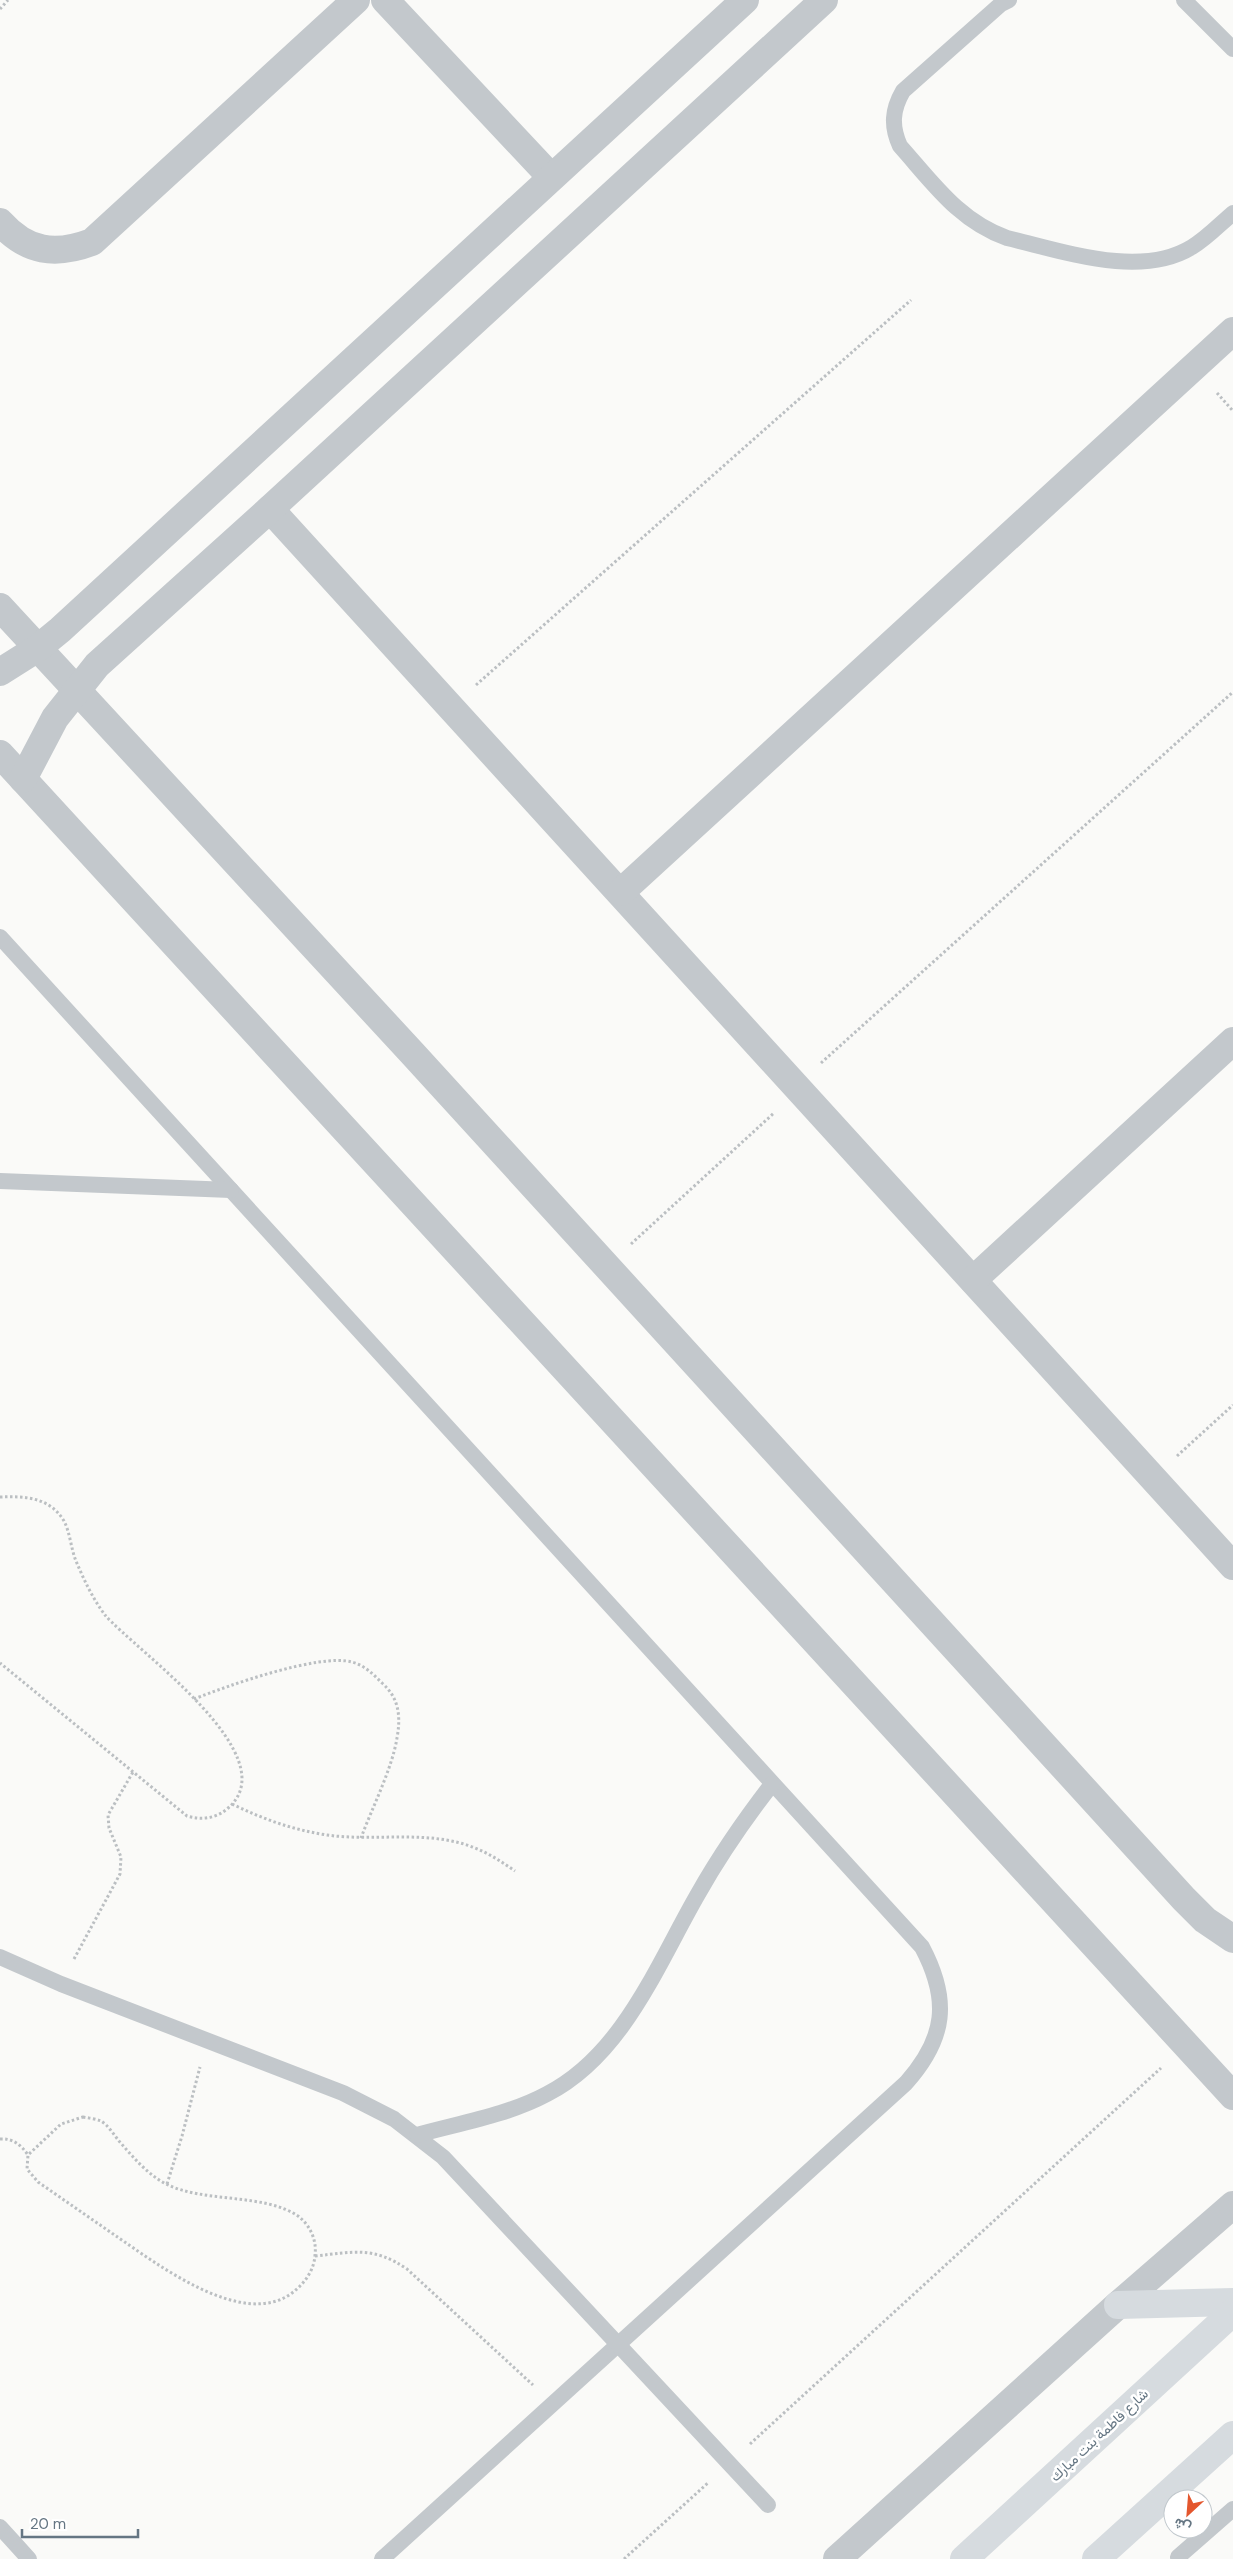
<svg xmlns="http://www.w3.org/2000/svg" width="1233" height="2559" font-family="'DM Sans',Vazirmatn,sans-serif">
<rect width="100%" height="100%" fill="#fafaf8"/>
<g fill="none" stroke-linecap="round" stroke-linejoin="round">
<g stroke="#bbbfc2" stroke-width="3" stroke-dasharray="2.5 2.5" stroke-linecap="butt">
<polyline points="0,9 8,0"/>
<polyline points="1217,393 1233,411"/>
<polyline points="476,685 911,300"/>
<polyline points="821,1063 1233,692"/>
<polyline points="631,1244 774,1113"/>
<polyline points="1177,1456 1233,1405"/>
<path d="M0 1497C24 1496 50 1497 64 1521 70 1532 71 1549 76 1561 84 1580 93 1599 105 1615 136 1651 290 1757 227 1809 215 1819 201 1820 187 1816L0 1663"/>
<path d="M194 1699C227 1686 319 1653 352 1662 364 1665 373 1674 382 1683 399 1698 401 1716 397 1738 392 1769 372 1808 361 1838"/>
<path d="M232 1804C263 1819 293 1830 327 1835 375 1842 429 1829 475 1848 490 1854 502 1862 515 1871"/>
<polyline points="74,1959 120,1874 121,1857 109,1828 108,1815 133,1772"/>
<path d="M83 2117C89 2118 96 2119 101 2121 108 2125 114 2135 119 2141 133 2157 147 2174 166 2184 204 2203 264 2193 298 2216 310 2225 317 2240 315 2255 314 2271 304 2284 292 2293 242 2330 156 2263 116 2236 90 2218 64 2200 38 2182L27 2169 28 2155 61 2124Z"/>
<path d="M0 2139C13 2138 21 2145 28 2155"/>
<polyline points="167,2184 182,2136 200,2067"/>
<path d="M315 2256C354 2252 373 2246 407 2269L533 2385"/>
<polyline points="750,2444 1161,2068"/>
<polyline points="624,2559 709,2482"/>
</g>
<g stroke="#c3c8cc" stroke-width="16">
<path d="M1009 0 1001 4 903 91C892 110 891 126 900 146 933 183 959 221 1007 238 1063 251 1140 279 1192 247 1207 238 1220 224 1233 213"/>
<polyline points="1184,0 1233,49"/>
<path d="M0 937 922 1947C950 2000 946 2038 906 2083L382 2559"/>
<polyline points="0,1181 231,1190"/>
<polyline points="0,1957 61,1984 343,2093 394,2119 443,2157 768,2505"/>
<path d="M417 2135C460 2123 508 2115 547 2094 623 2055 657 1965 698 1894 720 1855 745 1819 772 1784"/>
<polyline points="0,2527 29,2559"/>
<polyline points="1178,2557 1233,2509"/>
</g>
<g stroke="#c3c8cc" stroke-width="28">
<polyline points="385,0 551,177"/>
<path d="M0 222C27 252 55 256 92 242L356 0"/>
<polyline points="270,509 1233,1566"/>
<polyline points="0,607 413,1054 1184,1899 1205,1920 1233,1939"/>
<polyline points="0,672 38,648 60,630 745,0"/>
<polyline points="0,754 1233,2096"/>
<polyline points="23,779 55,718 97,665 270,509 824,0"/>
<polyline points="621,892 1233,331"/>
<polyline points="973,1280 1233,1041"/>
<polyline points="837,2559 1118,2305 1233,2205"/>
</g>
<g stroke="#d6dbdf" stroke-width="28">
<polyline points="1118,2305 1233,2302"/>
<polyline points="964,2559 1233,2312"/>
<polyline points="1096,2559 1233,2435"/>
</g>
</g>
<g text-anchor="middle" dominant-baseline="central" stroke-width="5" stroke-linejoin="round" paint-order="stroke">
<g font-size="14" fill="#657683" stroke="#fff">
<text transform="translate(1099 2435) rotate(-43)">شارع فاطمة بنت مبارك</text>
</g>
</g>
<g transform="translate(1188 2514) rotate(206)"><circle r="24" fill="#ffffff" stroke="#c1c8cd"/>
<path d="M0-4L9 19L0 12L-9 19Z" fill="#e4572e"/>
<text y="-8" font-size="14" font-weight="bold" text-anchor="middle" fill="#657683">ش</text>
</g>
<path d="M22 2529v8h116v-8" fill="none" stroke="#657683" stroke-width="2.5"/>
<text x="30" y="2529" font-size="15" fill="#657683" stroke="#ffffff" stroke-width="4" paint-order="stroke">20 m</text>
</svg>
